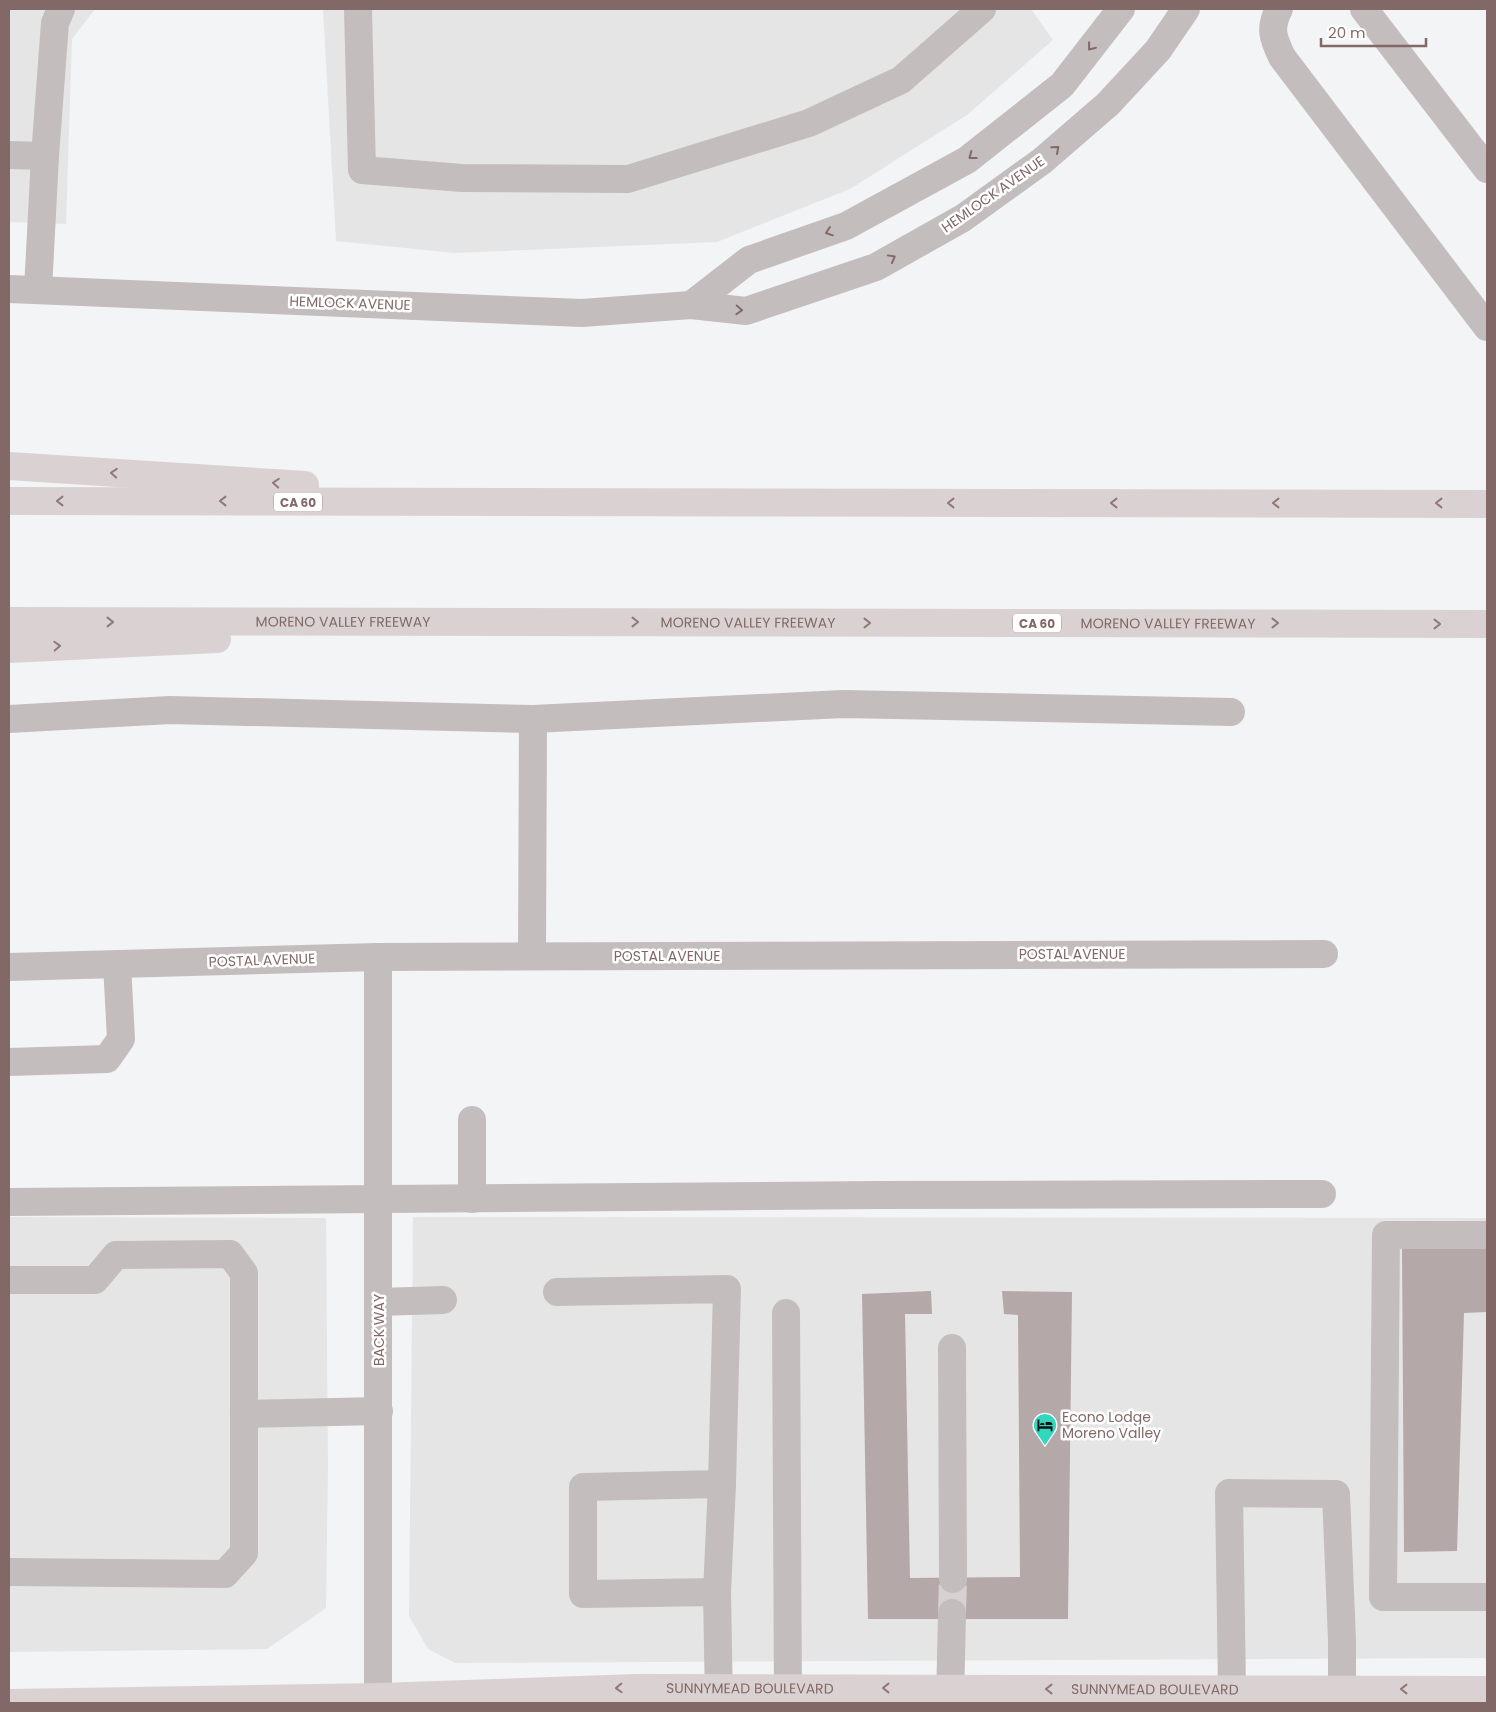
<svg xmlns="http://www.w3.org/2000/svg" width="1496" height="1712" font-family="Poppins,sans-serif">
<rect width="100%" height="100%" fill="#f3f4f6"/>
<g fill="#e6e5e6">
<polygon points="9,9 95,9 72,39 66,224 9,222"/>
<polygon points="323,9 1031,9 1053,40 967,115 850,189 717,242 455,253 336,241"/>
<polygon points="9,1217 326,1218 328,1467 326,1608 267,1649 9,1652"/>
<polygon points="413,1217 1487,1218 1487,1658 455,1663 428,1649 409,1616"/>
</g>
<g fill="#b4a8a8">
<polygon points="1402,1247 1487,1248 1487,1312 1464,1313 1457,1551 1404,1552"/>
<polygon points="931,1291 932,1314 905,1314 910,1578 1020,1577 1018,1315 1004,1314 1002,1291 1072,1292 1068,1619 868,1619 862,1294"/>
</g>
<g fill="none" stroke-linecap="round" stroke-linejoin="round">
<polyline stroke="#d7d1d2" stroke-width="28" stroke-dasharray="28 14" stroke-linecap="butt" points="952,1613 953,1579"/>
<g stroke="#c4bdbd" stroke-width="28">
<polyline points="358,9 362,170 462,178 628,179 809,123 901,80 982,9"/>
<path d="M1279 9C1269 28 1273 38 1282 57L1487 327"/>
<polyline points="1364,9 1487,169"/>
<polyline points="9,155 45,156"/>
<polyline points="9,289 582,313 691,305 746,311 876,267 963,218 1042,161 1108,104 1158,50 1186,9"/>
<polyline points="38,290 45,156 55,23 61,9"/>
<polyline points="691,305 749,260 846,226 967,160 1062,85 1121,9"/>
<polyline points="9,719 170,710 533,719"/>
<polyline points="532,956 533,719 843,704 1231,712"/>
<polyline points="9,967 378,957 1324,954"/>
<polyline points="9,1062 107,1059 121,1039 117,964"/>
<polyline points="472,1120 472,1199"/>
<polyline points="9,1202 877,1195 1322,1194"/>
<polyline points="1487,1235 1386,1235 1383,1597 1487,1597"/>
<polyline points="9,1280 95,1280 116,1255 230,1254 244,1273 244,1553 225,1574 9,1572"/>
<polyline points="557,1292 727,1289 722,1484 583,1487 583,1594 717,1592 719,1703"/>
<polyline points="379,1302 443,1300"/>
<polyline points="786,1313 788,1703"/>
<polyline points="952,1348 953,1579"/>
<polyline points="244,1414 379,1411"/>
<polyline points="717,1592 722,1484"/>
<polyline points="1232,1689 1229,1493 1336,1494 1342,1640 1342,1689"/>
<polyline points="378,1703 378,957"/>
<polyline points="950,1703 952,1613"/>
</g>
<path stroke="#dad2d2" stroke-width="28" id="s1" d="M11 1703 378 1697 636 1688 1487 1690"/>
<g stroke="#dad2d2" stroke-width="28">
<polyline points="9,466 305,485"/>
<polyline points="9,501 1487,504"/>
<path id="s2" d="M9 621 1487 624"/>
<polyline points="9,649 217,639"/>
</g>
</g>
<defs><path id="oneway-chevron" d="M-2-3.5L2.5 0L-2 3.5" fill="none" stroke-width="1.6" stroke-linecap="round" stroke-linejoin="round" transform="scale(1.25)"/></defs>
<g stroke="#826967">
<use href="#oneway-chevron" transform="translate(1091 47) rotate(128)"/>
<use href="#oneway-chevron" transform="translate(1056 149) rotate(-41)"/>
<use href="#oneway-chevron" transform="translate(972 156) rotate(143)"/>
<use href="#oneway-chevron" transform="translate(829 232) rotate(161)"/>
<use href="#oneway-chevron" transform="translate(892 258) rotate(-29)"/>
<use href="#oneway-chevron" transform="translate(739 310) rotate(3)"/>
</g>
<g stroke="#8f7977">
<use href="#oneway-chevron" transform="translate(114 473) rotate(-176)"/>
<use href="#oneway-chevron" transform="translate(276 483) rotate(-176)"/>
<use href="#oneway-chevron" transform="translate(60 501) rotate(-180)"/>
<use href="#oneway-chevron" transform="translate(223 501) rotate(-180)"/>
<use href="#oneway-chevron" transform="translate(951 503) rotate(-180)"/>
<use href="#oneway-chevron" transform="translate(1114 503) rotate(-180)"/>
<use href="#oneway-chevron" transform="translate(1276 503) rotate(-180)"/>
<use href="#oneway-chevron" transform="translate(1439 503) rotate(-180)"/>
<use href="#oneway-chevron" transform="translate(110 622)"/>
<use href="#oneway-chevron" transform="translate(635 622)"/>
<use href="#oneway-chevron" transform="translate(867 623)"/>
<use href="#oneway-chevron" transform="translate(1275 623)"/>
<use href="#oneway-chevron" transform="translate(1437 624)"/>
<use href="#oneway-chevron" transform="translate(57 646) rotate(-3)"/>
<use href="#oneway-chevron" transform="translate(619 1688) rotate(178)"/>
<use href="#oneway-chevron" transform="translate(886 1688) rotate(-180)"/>
<use href="#oneway-chevron" transform="translate(1049 1689) rotate(-180)"/>
<use href="#oneway-chevron" transform="translate(1404 1689) rotate(-180)"/>
</g>
<defs>
<g id="hotel-pin" transform="scale(1.25)"><path d="M0 17L-7.5 6A9.5 9.5 0 1 1 7.5 6Z" fill="#32d7be" stroke="#fff"/><path d="M-6-4.5h1.5V1H6V5H4.5V3h-9V5H-6ZM-4 0a1.8 1.8 0 1 1 3.6 0ZM.5 0V-2.5h3Q6-2.5 6 0Z" fill="#111"/></g>
</defs>
<g fill-rule="evenodd">
<use href="#hotel-pin" x="1045" y="1425"/>
</g>
<g text-anchor="middle" dominant-baseline="central" stroke-width="5" stroke-linejoin="round" paint-order="stroke">
<g fill="#fff" stroke="#a89695" stroke-width="1">
<rect x="274" y="492.5" width="48" height="19" rx="4"/>
<rect x="1013" y="613.5" width="48" height="19" rx="4"/>
</g>
<g font-size="12" font-weight="bold" fill="#826967">
<text x="298" y="502">CA 60</text>
<text x="1037" y="623">CA 60</text>
</g>
<g font-size="14" fill="#826967" stroke="#fff">
<text transform="translate(993 194) rotate(-35)">HEMLOCK AVENUE</text>
<text transform="translate(350 303) rotate(2)">HEMLOCK AVENUE</text>
<text stroke="none"><textPath href="#s2" startOffset="334">MORENO VALLEY FREEWAY</textPath></text>
<text stroke="none"><textPath href="#s2" startOffset="739">MORENO VALLEY FREEWAY</textPath></text>
<text stroke="none"><textPath href="#s2" startOffset="1159">MORENO VALLEY FREEWAY</textPath></text>
<text x="1072" y="954">POSTAL AVENUE</text>
<text x="667" y="956">POSTAL AVENUE</text>
<text transform="translate(262 960) rotate(-2)">POSTAL AVENUE</text>
<text transform="translate(379 1330) rotate(-90)">BACK WAY</text>
<text stroke="none"><textPath href="#s1" startOffset="739">SUNNYMEAD BOULEVARD</textPath></text>
<text stroke="none"><textPath href="#s1" startOffset="1144">SUNNYMEAD BOULEVARD</textPath></text>
</g>
<g font-size="14" fill="#826967" stroke="#fff" text-anchor="start">
<text x="1062" y="1417">Econo Lodge<tspan x="1062" dy="16">Moreno Valley</tspan></text>
</g>
</g>
<rect width="1496" height="1712" fill="none" stroke="#826967" stroke-width="20"/>
<path d="M1321 38v8h105v-8" fill="none" stroke="#826967" stroke-width="2.5"/>
<text x="1328" y="38" font-size="15" fill="#826967" stroke="#ffffff" stroke-width="4" paint-order="stroke">20 m</text>
</svg>
